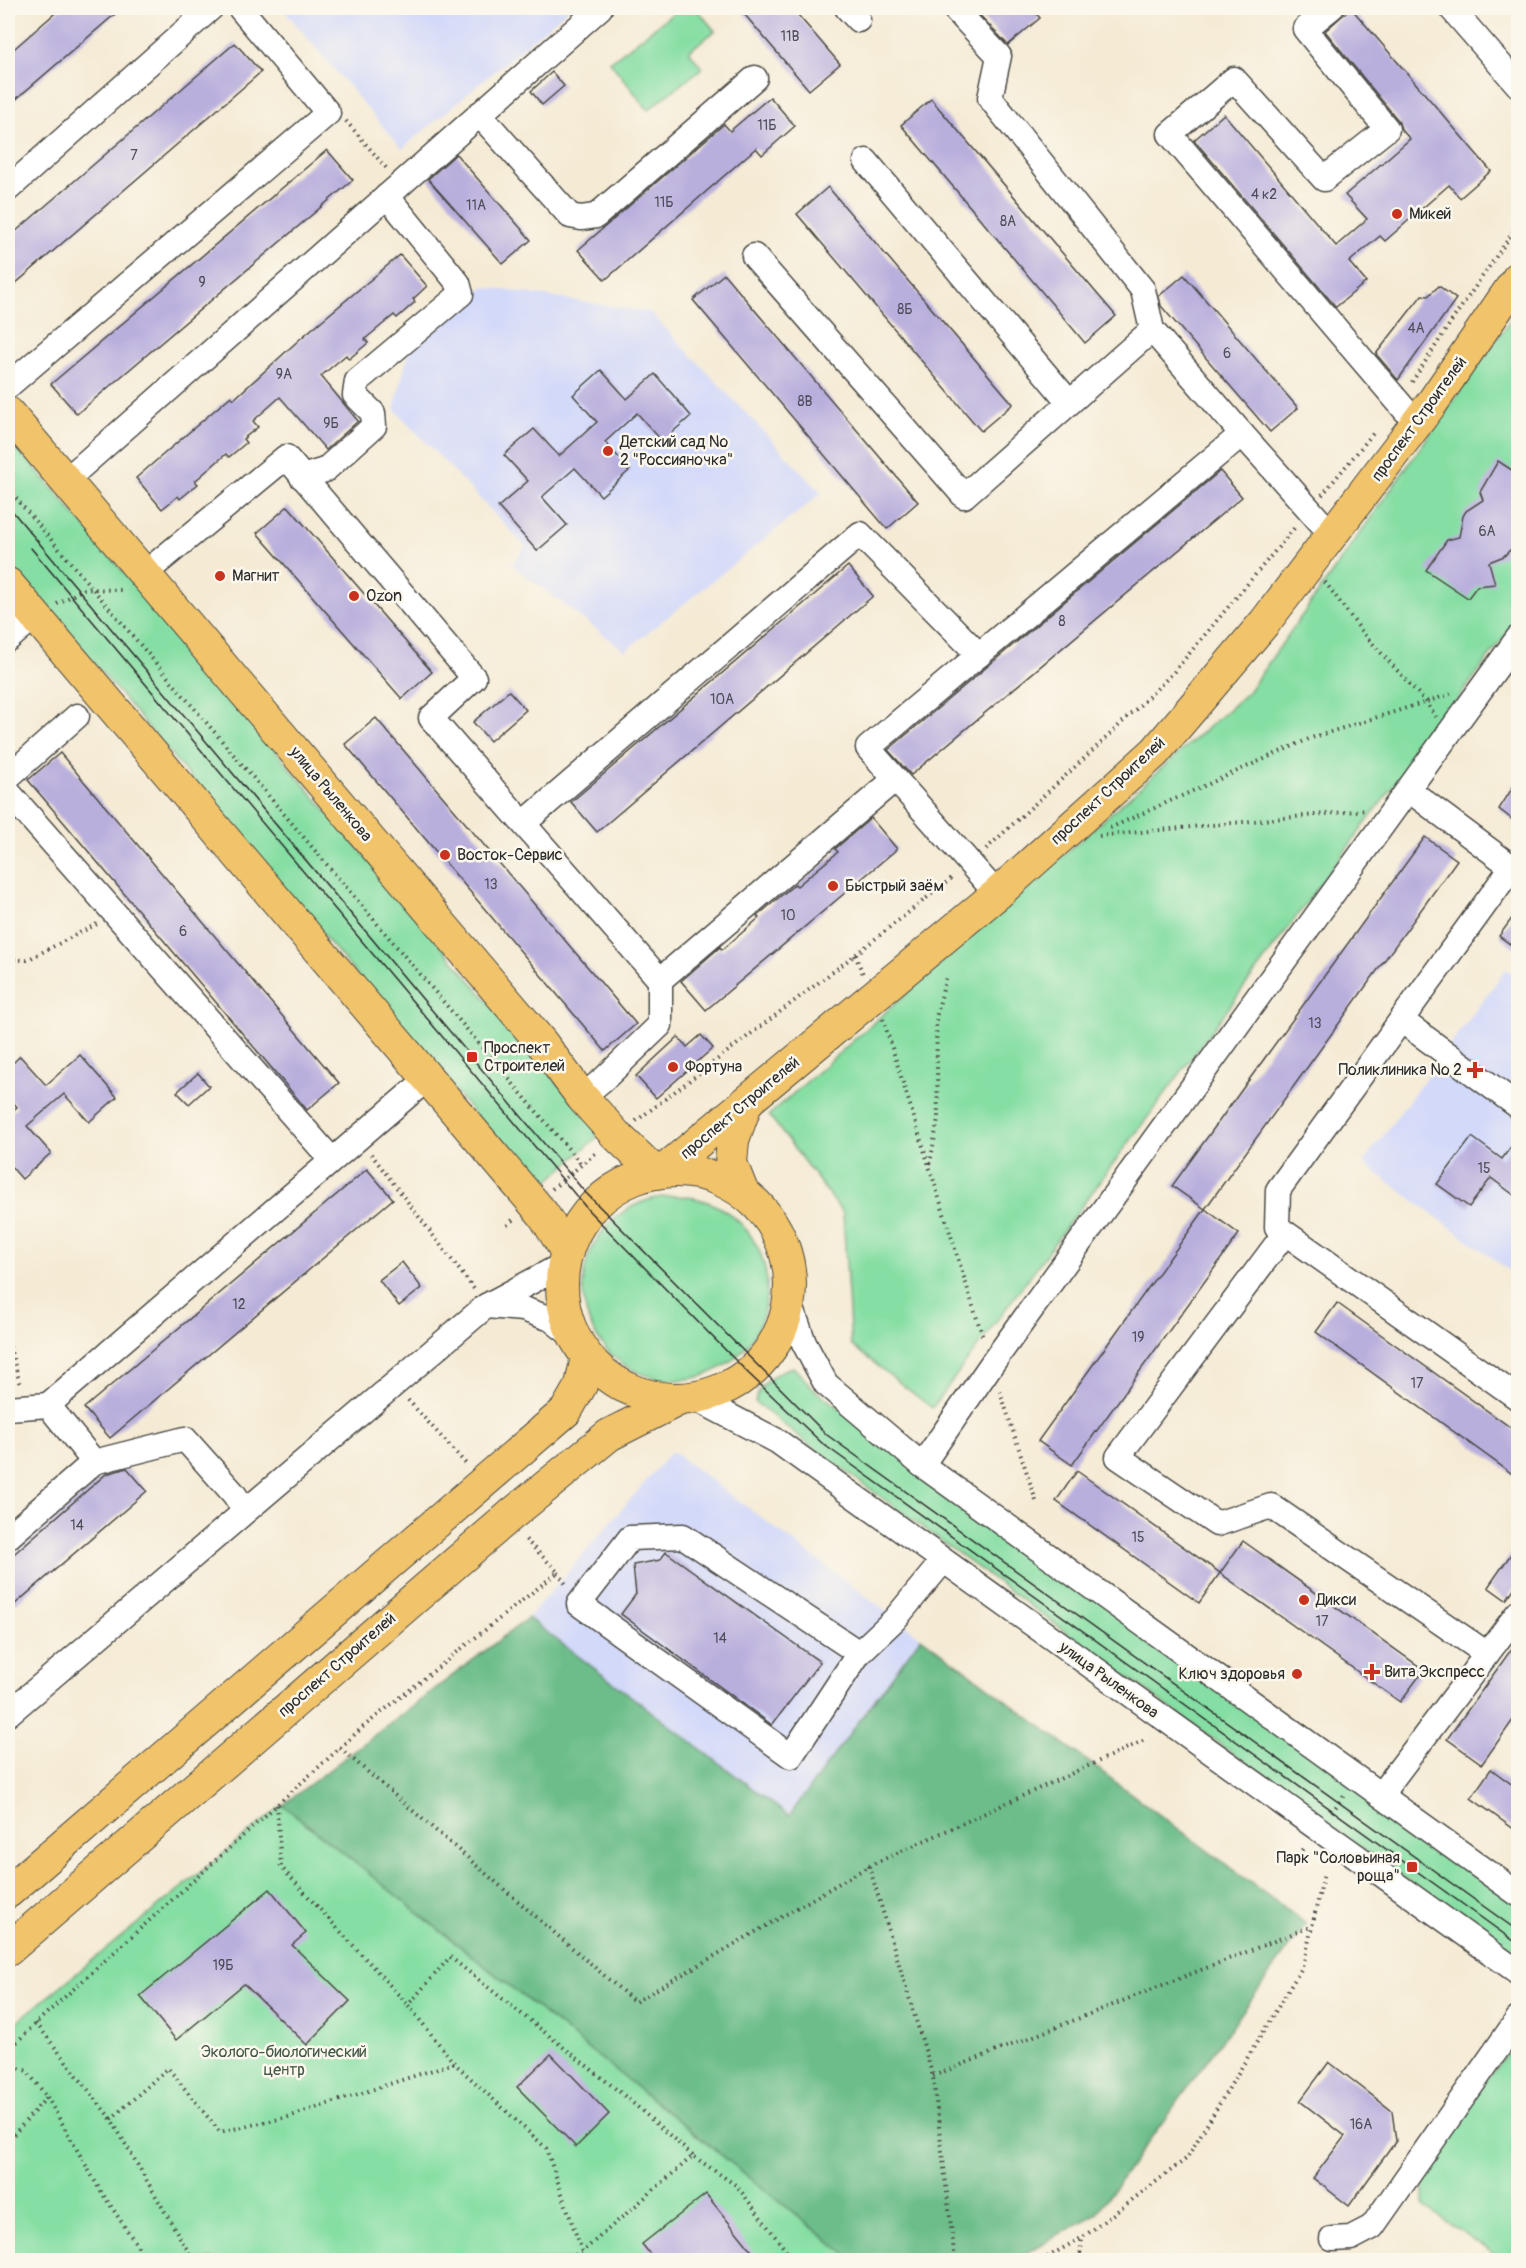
<svg xmlns="http://www.w3.org/2000/svg" width="1526" height="2268" font-family="Pangolin,sans-serif">
<rect width="100%" height="100%" fill="#fbf7ec"/>
<filter id="ink" filterUnits="userSpaceOnUse"><feTurbulence type="fractalNoise" baseFrequency=".0167" numOctaves="2"/><feDisplacementMap in="SourceGraphic" scale="12" xChannelSelector="R" yChannelSelector="G"/><feConvolveMatrix kernelMatrix="1 2 1 2 8 2 1 2 1" color-interpolation-filters="sRGB"/></filter>
<filter id="wash" filterUnits="userSpaceOnUse"><feTurbulence type="fractalNoise" baseFrequency=".008" numOctaves="4" result="noise"/><feDisplacementMap in="SourceGraphic" scale="24" xChannelSelector="R" yChannelSelector="G"/><feGaussianBlur stdDeviation="1.35" result="paint"/><feColorMatrix in="noise" values="0 0 0 0 0 0 0 0 0 0 0 0 0 0 0 0 0 1.4 0 .05"/><feComposite in="paint" operator="in"/></filter>
<g filter="url(#wash)">
<rect width="100%" height="100%" fill="#f5ebd5"/>
<g fill="#d3d9f9">
<polygon points="282,8 570,8 402,149"/>
<polygon points="484,287 650,312 822,493 625,651 511,564 526,547 394,409 412,339"/>
<polygon points="1506,969 1518,978 1518,1277 1363,1163"/>
<polygon points="672,1451 921,1637 789,1816 528,1618"/>
</g>
<g fill="#85dea3" stroke="#588467" stroke-width="1.5">
<polygon points="680,8 696,8 715,31 689,51 702,68 648,110 610,62"/>
<polygon points="1518,309 1518,618 932,1408 851,1345 843,1213 769,1115 1248,692"/>
<polygon points="8,436 601,1134 538,1190 8,561"/>
<circle cx="675" cy="1288" r="92"/>
<path d="M793 1367 816 1391 1518 1897V1962L811 1446 755 1402C758 1385 776 1371 793 1367Z"/>
<polygon points="283,1805 853,2260 8,2260 8,2029"/>
<polygon points="1518,2039 1518,2260 1503,2260 1424,2206 1424,2159"/>
</g>
<polygon fill="#6cbd89" stroke="#4c745a" stroke-width="1.5" points="528,1618 789,1816 921,1637 1306,1924 1096,2214 1014,2260 853,2260 283,1805"/>
<g id="blocks">
<g fill="#b9afdd">
<polygon points="61,8 122,8 8,106 8,54"/>
<polygon points="739,8 792,8 840,64 809,90"/>
<polygon points="973,8 1031,8 1040,18 1008,45"/>
<polygon points="1351,8 1491,171 1460,198 1449,185 1385,241 1380,236 1349,262 1366,282 1336,307 1194,140 1224,114 1336,246 1367,219 1345,195 1410,139 1401,129 1398,120 1325,31"/>
<polygon points="235,43 261,72 8,290 8,238"/>
<polygon points="552,72 564,86 542,105 531,91"/>
<polygon points="770,97 795,126 762,155 756,148 605,280 578,250 724,124 730,131"/>
<polygon points="931,99 1116,316 1085,343 901,125"/>
<polygon points="327,150 353,180 77,414 51,384"/>
<polygon points="456,154 531,240 503,264 428,179"/>
<polygon points="828,187 1013,404 981,431 797,214"/>
<polygon points="400,255 427,286 413,299 415,302 397,318 394,315 365,339 368,343 349,359 346,355 321,376 358,421 326,450 280,397 253,421 258,427 243,439 246,443 229,457 226,454 195,481 198,484 180,499 178,496 162,509 136,478 231,396 234,399 301,338"/>
<polygon points="724,274 918,502 887,529 693,300"/>
<polygon points="1184,275 1298,408 1270,432 1161,306 1159,296"/>
<polygon points="1439,286 1456,299 1398,380 1376,354 1422,295 1428,296"/>
<polygon points="601,370 627,399 655,374 691,416 662,441 637,413 605,442 630,470 601,496 575,468 542,497 567,525 537,551 498,507 528,481 504,455 534,429 559,456 597,422 573,395"/>
<polygon points="1498,461 1518,474 1518,524 1516,525 1514,543 1511,549 1504,556 1489,562 1495,584 1477,586 1468,598 1426,570 1447,540 1459,537 1463,516 1466,511 1483,500 1480,492"/>
<polygon points="1220,471 1242,497 911,775 888,750"/>
<polygon points="288,506 432,672 402,699 257,533"/>
<polygon points="848,566 873,596 597,832 571,802"/>
<polygon points="509,691 526,710 490,741 473,722"/>
<polygon points="376,718 636,1024 605,1051 345,744"/>
<polygon points="60,753 339,1083 307,1110 28,780"/>
<polygon points="1518,779 1518,824 1499,809"/>
<polygon points="871,818 897,849 706,1010 681,981 720,947 722,950 759,918 757,916 795,884 797,886 838,852 835,849"/>
<polygon points="1425,837 1457,860 1205,1209 1172,1186"/>
<polygon points="1518,910 1518,950 1499,936"/>
<polygon points="701,1035 713,1048 656,1098 636,1076 678,1037 687,1047"/>
<polygon points="80,1055 117,1097 89,1122 64,1094 27,1126 51,1153 22,1179 8,1163 8,1116 17,1107 8,1096 8,1068 20,1056 46,1085"/>
<polygon points="198,1073 209,1086 189,1104 177,1092"/>
<polygon points="1472,1137 1502,1159 1518,1137 1518,1198 1491,1178 1469,1207 1437,1184"/>
<polygon points="367,1169 393,1199 110,1438 84,1408"/>
<polygon points="1205,1209 1239,1234 1072,1465 1038,1441"/>
<polygon points="402,1262 422,1288 399,1306 379,1280"/>
<polygon points="1337,1303 1518,1433 1518,1478 1316,1332"/>
<polygon points="127,1468 147,1491 8,1610 8,1559 106,1474"/>
<polygon points="1077,1471 1220,1573 1199,1603 1056,1501"/>
<polygon points="1243,1541 1424,1670 1400,1702 1220,1573"/>
<polygon points="1518,1544 1518,1583 1506,1600 1488,1587"/>
<polygon points="666,1552 820,1662 772,1725 621,1614 636,1594 633,1565 660,1560"/>
<polygon points="1518,1640 1518,1713 1482,1764 1447,1739"/>
<polygon points="1491,1769 1518,1789 1518,1832 1471,1798"/>
<polygon points="270,1889 306,1933 292,1945 350,2001 307,2045 244,1984 176,2040 140,1996"/>
<polygon points="551,2054 609,2114 576,2147 517,2087"/>
<polygon points="1329,2062 1392,2111 1396,2141 1349,2206 1313,2178 1345,2136 1300,2101"/>
<polygon points="706,2194 759,2260 655,2260 642,2244"/>
</g>
</g>
</g>
<g filter="url(#ink)">
<use href="#blocks" fill-opacity="0" stroke="#494844" stroke-width="1.5"/>
<g fill="none" stroke-linecap="round" stroke-linejoin="round">
<g stroke="#494844" stroke-width="27">
<g id="minor">
<polyline points="847,8 858,20"/>
<polyline points="954,8 999,56 990,98 1143,290 1152,330"/>
<polyline points="1331,8 1305,29 1387,129 1324,179 1234,79 1170,134 1417,424"/>
<polyline points="1451,8 1518,85"/>
<polyline points="479,114 570,216 581,218 596,216 755,78"/>
<polyline points="866,161 1069,402"/>
<polyline points="8,189 211,8"/>
<polyline points="754,256 964,496 1152,330 1242,434 868,748 997,894"/>
<polyline points="8,386 328,113 240,8"/>
<polyline points="1242,434 1332,535"/>
<polyline points="302,477 325,470 374,426 373,413 355,395 357,381 461,294 458,283 387,196"/>
<polyline points="65,481 600,8"/>
<polyline points="144,574 286,457 474,678 431,718 660,980"/>
<polyline points="8,639 35,616"/>
<polyline points="8,777 77,716"/>
<polyline points="1410,791 1512,867"/>
<polyline points="8,792 331,1159"/>
<polyline points="524,823 860,534 979,655"/>
<polyline points="1518,871 1512,867 1278,1190 1277,1227 1518,1398"/>
<polyline points="1401,1020 1518,1106"/>
<polyline points="582,1097 606,1077 660,1025 660,980 894,780"/>
<polyline points="1285,1233 1118,1457 1217,1524 1271,1506 1487,1654"/>
<polyline points="790,1303 804,1343 826,1384 922,1465 1518,1894"/>
<polyline points="486,1306 523,1309 551,1319 575,1338"/>
<polyline points="695,1398 777,1441 1518,1972"/>
<polyline points="48,1405 428,1078"/>
<polyline points="8,1408 48,1405 94,1462"/>
<polyline points="922,1465 991,1365 1518,638"/>
<polyline points="8,1537 94,1462 185,1439 234,1494 245,1511"/>
<polyline points="859,1653 683,1536 630,1538 579,1604 791,1756 859,1653 895,1619 943,1561"/>
<polyline points="8,1714 486,1306 564,1264"/>
<polyline points="1381,1794 1518,1613"/>
<polyline points="1332,2239 1351,2238 1372,2227 1518,2019"/>
</g>
</g>
<g stroke="#494844" stroke-width="34">
<g id="major">
<polyline points="8,413 541,1042 582,1097 616,1135 656,1173"/>
<polyline points="8,584 543,1214 567,1252"/>
<circle cx="676" cy="1285" r="114"/>
<polyline points="662,1172 997,894 1155,752 1265,622 1432,403 1518,278"/>
<polyline points="742,1191 731,1163 733,1140 746,1104"/>
<polyline points="8,1892 566,1411 581,1385 587,1357"/>
<polyline points="8,1950 511,1515 609,1435 680,1399"/>
</g>
</g>
<g stroke="#494844" stroke-width="4" stroke-dasharray="1.5 4.5" stroke-linecap="butt">
<polyline points="346,121 388,170"/>
<polyline points="1412,382 1455,316 1518,225"/>
<polyline points="8,489 582,1165"/>
<polyline points="1322,495 1375,431"/>
<polyline points="1325,582 1363,633 1426,702 1436,717"/>
<polyline points="57,604 84,589 123,590"/>
<polyline points="1110,828 1311,738 1451,694"/>
<polyline points="1099,836 1366,810"/>
<polyline points="986,849 1102,742 1173,673 1296,526"/>
<polyline points="855,955 863,974"/>
<polyline points="8,959 27,960 97,924"/>
<polyline points="883,1019 983,1338"/>
<polyline points="636,1121 855,955 953,877"/>
<polyline points="371,1154 474,1289"/>
<polyline points="930,1164 938,1118 936,1018 946,977"/>
<polyline points="552,1189 597,1152"/>
<polyline points="507,1225 515,1218"/>
<polyline points="8,1341 21,1387"/>
<polyline points="1000,1391 1037,1504"/>
<polyline points="408,1400 467,1465"/>
<polyline points="558,1572 567,1586"/>
<polyline points="340,1748 635,2002 869,1866 1145,1740"/>
<polyline points="277,1805 281,1867 408,2005"/>
<polyline points="1332,1812 1345,1794"/>
<polyline points="1298,1855 1305,1846"/>
<polyline points="869,1866 933,2076 955,2260"/>
<polyline points="36,2023 111,2119 193,2260"/>
<polyline points="8,2051 36,2023 363,1727 558,1572 523,1537"/>
<polyline points="454,2063 408,2005 450,1957 626,2097 693,2156"/>
<polyline points="8,2064 27,2071 47,2097 8,2141"/>
<polyline points="933,2076 1312,1926"/>
<polyline points="47,2097 100,2190 147,2260"/>
<polyline points="111,2119 168,2068 220,2132 288,2117 454,2063 546,2148 585,2260"/>
<polyline points="564,2260 583,2251 693,2156 737,2186 793,2260"/>
<polyline points="1042,2260 1083,2237 1186,2159 1303,1966 1324,1874"/>
<polyline points="1080,2260 1082,2238"/>
</g>
<use href="#minor" stroke="#fff" stroke-width="24"/>
<use href="#major" stroke="#f1c36a" stroke-width="32"/>
<g stroke="#2b2b2b" stroke-width="1.5">
<polyline points="8,506 584,1191 827,1435 1518,1931"/>
<polyline points="31,548 589,1211 749,1374 823,1444 1518,1944"/>
</g>
</g>
</g>
<g fill="#c8321e" stroke="#fbf7ec" stroke-width="2">
<circle cx="1397" cy="214" r="6"/>
<circle cx="608" cy="451" r="6"/>
<circle cx="220" cy="576" r="6"/>
<circle cx="354" cy="596" r="6"/>
<circle cx="445" cy="855" r="6"/>
<circle cx="833" cy="886" r="6"/>
<rect x="466" y="1051" width="12" height="12" rx="3"/>
<circle cx="673" cy="1067" r="6"/>
<path d="M1472 1061h6v6h6v6h-6v6h-6v-6h-6v-6h6z"/>
<circle cx="1304" cy="1600" r="6"/>
<path d="M1369 1663h6v6h6v6h-6v6h-6v-6h-6v-6h6z"/>
<circle cx="1297" cy="1674" r="6"/>
<rect x="1406" y="1861" width="12" height="12" rx="3"/>
</g>
<g text-anchor="middle" dominant-baseline="central" stroke-width="5" stroke-linejoin="round" paint-order="stroke">
<g font-size="14" fill="#4e4c58">
<text x="790" y="36">11В</text>
<text x="767" y="125">11Б</text>
<text x="134" y="155">7</text>
<text x="1264" y="194">4 к2</text>
<text x="664" y="202">11Б</text>
<text x="476" y="205">11А</text>
<text x="1008" y="221">8А</text>
<text x="202" y="282">9</text>
<text x="905" y="309">8Б</text>
<text x="1416" y="328">4А</text>
<text x="1227" y="353">6</text>
<text x="284" y="374">9А</text>
<text x="805" y="401">8В</text>
<text x="331" y="423">9Б</text>
<text x="1487" y="531">6А</text>
<text x="1062" y="621">8</text>
<text x="722" y="699">10А</text>
<text x="491" y="884">13</text>
<text x="788" y="915">10</text>
<text x="183" y="931">6</text>
<text x="1315" y="1023">13</text>
<text x="1484" y="1168">15</text>
<text x="239" y="1304">12</text>
<text x="1138" y="1337">19</text>
<text x="1417" y="1383">17</text>
<text x="77" y="1525">14</text>
<text x="1138" y="1537">15</text>
<text x="1322" y="1621">17</text>
<text x="720" y="1638">14</text>
<text x="223" y="1965">19Б</text>
<text x="1361" y="2124">16А</text>
</g>
<g font-size="16" fill="#2b2b2b" stroke="#fbf7ec" text-anchor="start">
<text x="1409" y="214">Микей</text>
<text x="620" y="442">Детский сад №<tspan x="620" dy="18">2 "Россияночка"</tspan></text>
<text x="232" y="576">Магнит</text>
<text x="366" y="596">Ozon</text>
<text x="457" y="855">Восток-Сервис</text>
<text x="845" y="886">Быстрый заём</text>
<text x="484" y="1048">Проспект<tspan x="484" dy="18">Строителей</tspan></text>
<text x="685" y="1067">Фортуна</text>
<text x="1462" y="1070" text-anchor="end">Поликлиника № 2</text>
<text x="1316" y="1600">Дикси</text>
<text x="1384" y="1672">Вита Экспресс</text>
<text x="1285" y="1674" text-anchor="end">Ключ здоровья</text>
<text x="1400" y="1858" text-anchor="end">Парк "Соловьиная<tspan x="1400" dy="18">роща"</tspan></text>
</g>
<g font-size="16" fill="#2b2b2b" stroke="#fbf7ec">
<text transform="translate(1419 419) rotate(-54)">проспект Строителей</text>
<text transform="translate(1108 791) rotate(-43)">проспект Строителей</text>
<text transform="translate(331 794) rotate(50)">улица Рыленкова</text>
<text transform="translate(740 1108) rotate(-40)">проспект Строителей</text>
<text transform="translate(337 1665) rotate(-41)">проспект Строителей</text>
<text transform="translate(1109 1680) rotate(36)">улица Рыленкова</text>
</g>
<g font-size="16" fill="#425849" stroke="#fbf7ec">
<text x="284" y="2052">Эколого-биологический<tspan x="284" dy="18">центр</tspan></text>
</g>
</g>
<rect width="1526" height="2268" fill="none" stroke="#fbf7ec" stroke-width="30"/>
</svg>
